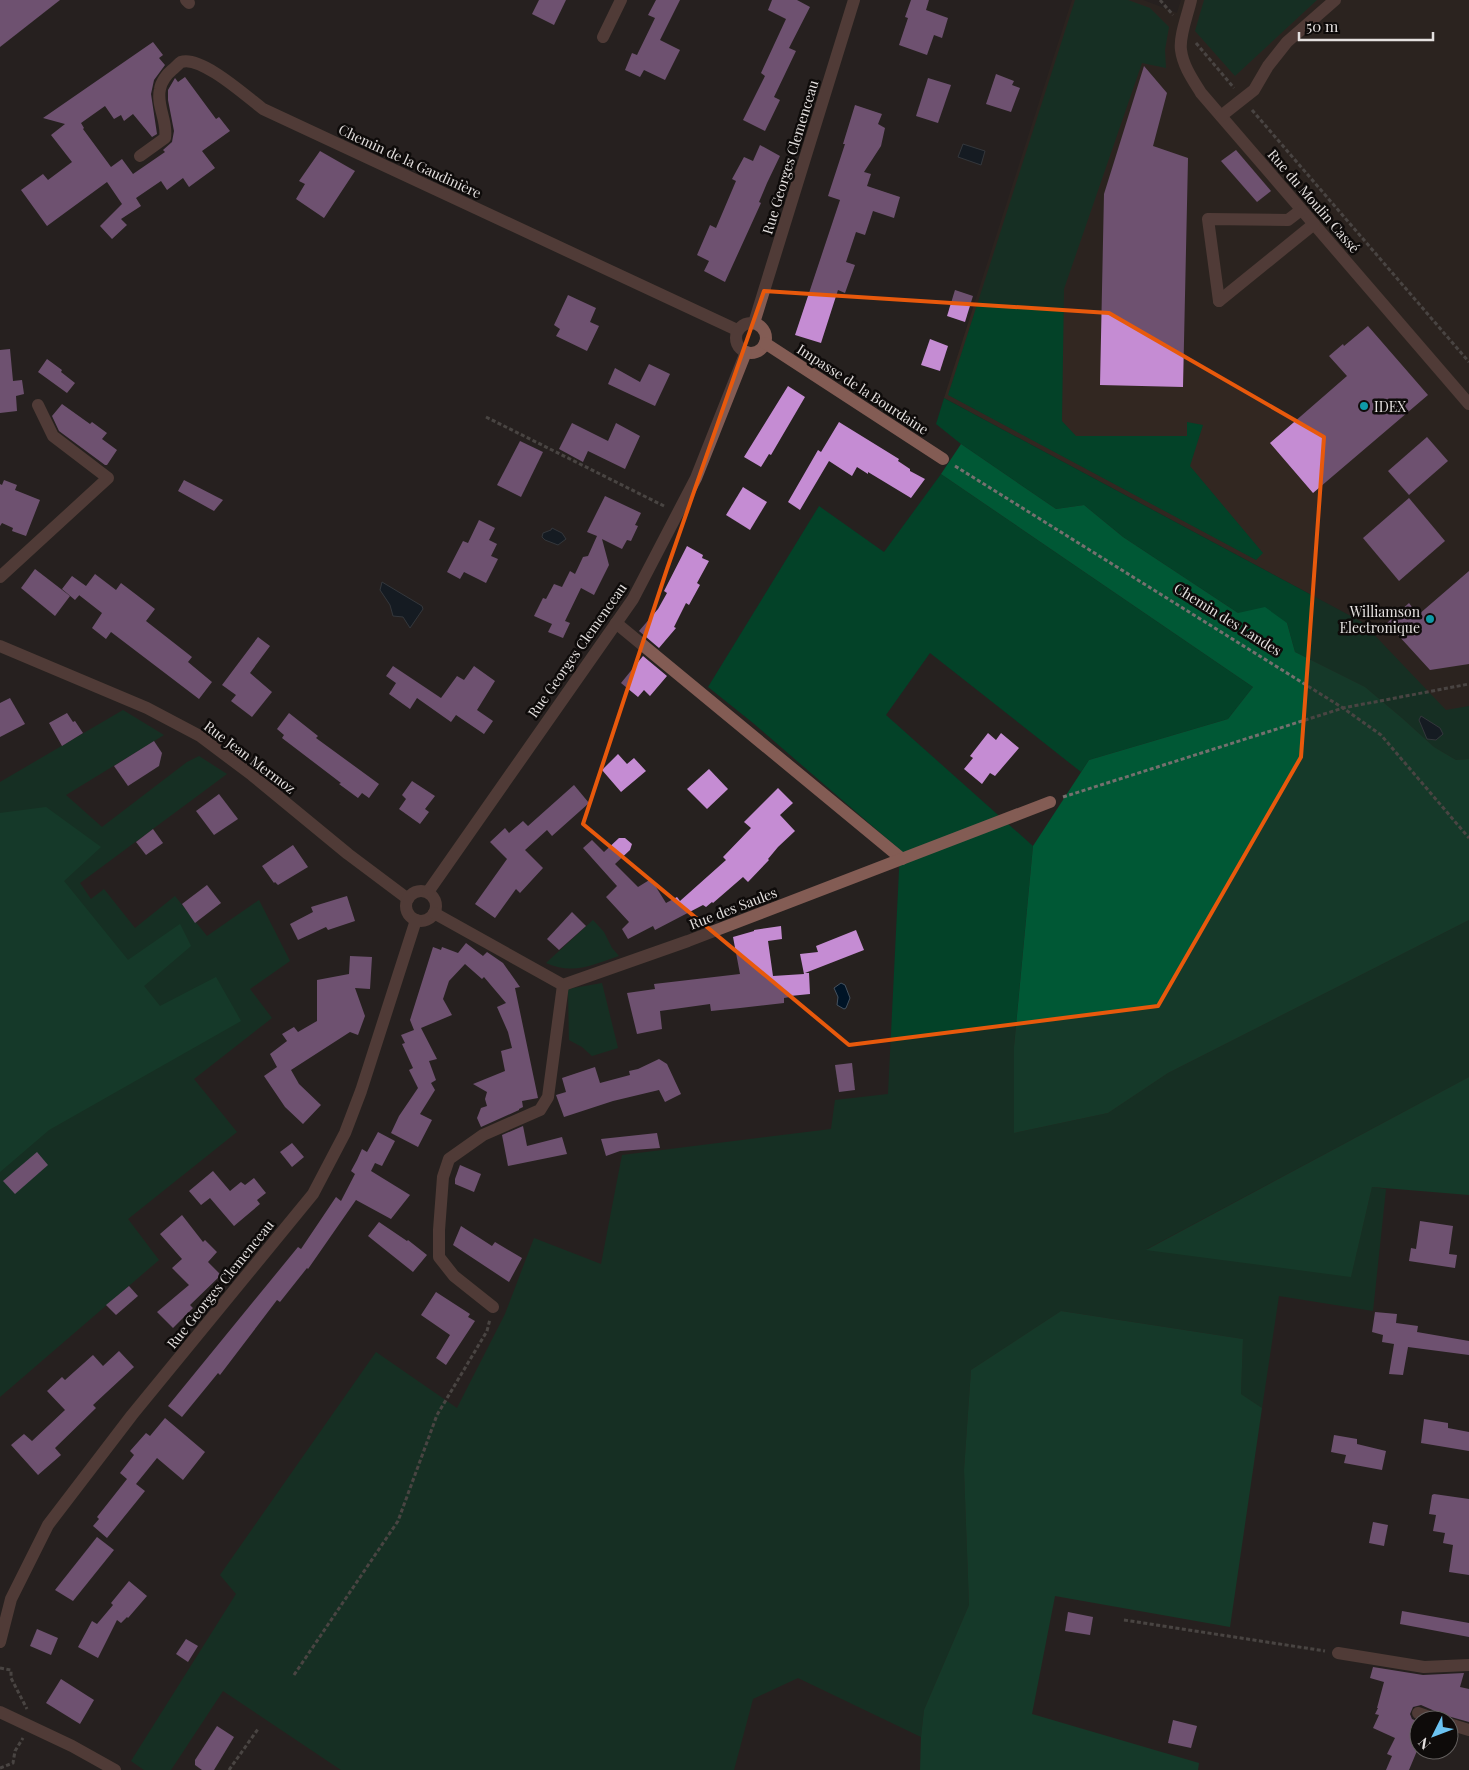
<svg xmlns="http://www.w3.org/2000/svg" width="1469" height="1770" font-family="'Playfair Display',serif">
<rect width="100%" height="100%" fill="#26211f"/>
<polygon fill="#322721" points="1072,0 1143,0 1177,13 1181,0 1469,0 1469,706 1446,711 1362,622 944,398"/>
<g fill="#034228">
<polygon points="1075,0 1128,0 1150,8 1169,27 1165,50 1166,68 1142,63 1064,289 1062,421 1076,436 1187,436 1187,422 1203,425 1190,466 1263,553 1256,560 948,395"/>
<polygon points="1204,0 1317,0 1235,76 1195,31"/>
<polygon points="944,398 1362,622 1446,710 1469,706 1469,759 1456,760 1434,747 1402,718 1365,687 1295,652 1287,623 1238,613 1123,537 1084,505 1056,509 961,444 936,424"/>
<polygon points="941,474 1253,687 1228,719 1089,760 1081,772 930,653 886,715 1033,846 1014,1046 1014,1133 1108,1113 1168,1073 1469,920 1469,1077 1147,1249 1351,1276 1372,1187 1386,1189 1373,1311 1279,1296 1262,1408 1241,1394 1243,1339 1061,1311 971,1370 964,1470 969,1605 924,1710 921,1737 798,1678 753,1699 734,1770 341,1770 223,1691 171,1770 144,1770 131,1761 236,1594 220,1575 376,1352 457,1408 505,1314 534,1238 601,1264 622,1155 831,1129 835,1100 888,1094 900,850 753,723 708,687 819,506 884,552"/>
<polygon points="123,710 164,735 66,795 102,827 187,762 199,756 227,774 80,883 91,899 104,889 135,928 175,896 207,936 259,900 290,961 250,989 272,1018 194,1079 237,1132 128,1219 159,1260 0,1397 0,782"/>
<path d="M593 920 604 932 612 948 619 956C592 965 573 975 546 963Z"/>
<polygon points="602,983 618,1048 592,1056 582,1047 569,1040 568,989"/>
</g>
<g fill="#005835">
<polygon points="961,444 1056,509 1084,505 1123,537 1238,613 1265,607 1287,623 1295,652 1365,687 1402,718 1434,747 1456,760 1469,759 1469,920 1168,1073 1108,1113 1014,1133 1014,1047 1033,846 1089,760 1228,719 1253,687 941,474"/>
<polygon points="46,807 101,847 64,881 128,960 180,924 191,946 144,986 160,1006 216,977 241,1021 49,1130 0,1172 0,813"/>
<polygon points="1469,1077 1469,1195 1372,1187 1351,1277 1146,1250"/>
<polygon points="1061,1311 1243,1339 1241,1394 1262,1408 1230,1627 1055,1596 1032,1714 1199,1763 1198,1770 920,1770 921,1737 924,1710 969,1605 964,1470 971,1370"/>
</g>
<g fill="#001426" stroke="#44515e">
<polygon points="963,144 985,151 981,165 958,157"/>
<polygon points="552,528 562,533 566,539 558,545 545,540 542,537 543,533 551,530"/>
<polygon points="382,582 422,606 423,609 410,628 403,617 393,616 390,605 380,590"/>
<polygon points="1421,716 1440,728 1443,734 1436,740 1427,739 1419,720"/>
<polygon points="841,983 845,985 850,998 846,1008 844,1009 837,1005 838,997 834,988"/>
</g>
<g fill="#c58cd3">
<polygon points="0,0 60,0 0,47"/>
<polygon points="539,0 566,0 554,25 532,14"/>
<polygon points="656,0 680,0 660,40 680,50 665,80 644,70 640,77 625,70 632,53 637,55 655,18 648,15"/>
<polygon points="772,0 797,0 810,7 789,48 796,51 774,97 780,100 765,131 743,120 765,76 761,73 786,19 768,10"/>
<polygon points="911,0 929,0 926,10 948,18 942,38 934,35 927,55 899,45 908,18 905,17"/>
<polygon points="153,42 163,55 159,58 165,65 154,80 151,94 157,134 152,137 133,114 124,121 121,115 114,119 105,106 81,123 84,128 83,129 111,167 122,159 133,174 165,152 163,150 172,142 174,131 168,100 168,90 175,78 178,82 185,77 216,119 219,117 230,131 202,151 215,168 189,187 183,178 167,190 161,181 136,198 141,206 121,219 127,225 112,239 100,226 122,204 107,182 47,226 21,190 43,174 48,180 72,162 51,135 65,124 43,118"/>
<polygon points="1144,66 1167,93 1153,146 1188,158 1183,387 1100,385 1104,194"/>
<polygon points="996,74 1014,81 1012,85 1020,88 1011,112 986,104"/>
<polygon points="928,78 951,85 938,123 916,116"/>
<polygon points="855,105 882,114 878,124 885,128 881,146 864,172 871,174 867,186 900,197 894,218 873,211 865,235 856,232 846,262 855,265 845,293 838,290 821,343 795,335 840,200 828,196 845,144 843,144"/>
<polygon points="760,145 780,156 767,183 759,202 761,203 725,282 704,271 709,261 697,255 710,225 716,228 736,181 732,179 744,157 753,161"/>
<polygon points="1236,150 1271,191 1257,202 1221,161"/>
<polygon points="320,151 355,171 324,218 296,199 305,184 299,181"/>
<polygon points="955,290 973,296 965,322 947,316"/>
<polygon points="568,295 596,308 590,322 599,326 587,351 556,336 560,329 554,325"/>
<polygon points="1368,326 1428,395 1313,493 1270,443 1347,376 1329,356 1343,344 1344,346"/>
<polygon points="930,339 948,346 940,371 921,365"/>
<polygon points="10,349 13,381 22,380 24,394 16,396 17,411 0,413 0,350"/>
<polygon points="47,359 62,370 61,372 75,383 67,393 38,372"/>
<polygon points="649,364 670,374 655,406 608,384 615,368 640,382"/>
<polygon points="788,386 805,397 771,455 769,454 761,467 744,457"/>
<polygon points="62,404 90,424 92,422 107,433 102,439 117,450 107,465 105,465 59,431 52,416"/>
<polygon points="839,422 899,459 898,461 910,469 910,471 925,479 911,498 868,472 868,474 857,467 852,476 829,461 800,510 788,502 818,450 821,452"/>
<polygon points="572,423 608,441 616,423 640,436 625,469 588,451 583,462 559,449"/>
<polygon points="1427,437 1448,461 1409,495 1388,471"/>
<polygon points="520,441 543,452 521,497 497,485"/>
<polygon points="4,480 17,485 15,490 40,500 26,536 12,531 13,528 2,523 0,526 0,484 2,485"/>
<polygon points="184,480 223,500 214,511 178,491"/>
<polygon points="743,487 767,502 750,530 726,515"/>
<polygon points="605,496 641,513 635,525 638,526 631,541 627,540 622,549 602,539 609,565 594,595 581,588 565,621 570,623 563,638 548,632 552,624 534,616 543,598 546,599 554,584 562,587 570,571 575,574 583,557 588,556 597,536 587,532"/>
<polygon points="1409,498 1445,541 1399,581 1363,538"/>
<polygon points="479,520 495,528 489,540 497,544 491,556 498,559 486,583 464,572 460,579 447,572 463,541 468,543"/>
<polygon points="687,546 703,555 702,558 709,561 697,583 700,585 689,605 686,603 674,627 676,628 659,648 639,631 658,609 667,593 664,591"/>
<polygon points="35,569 70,596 55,616 21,588"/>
<polygon points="1469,571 1469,664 1430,670 1387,623 1409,603 1418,615"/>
<polygon points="95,574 116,590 121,583 155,609 146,621 192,657 188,662 212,682 199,699 111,632 106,639 92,628 102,613 79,595 82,592 75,600 62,589 72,576 86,586"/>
<polygon points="258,637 270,646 250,673 272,692 252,717 231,701 236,695 222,685"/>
<polygon points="643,656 667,676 650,696 644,690 638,697 621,683"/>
<polygon points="393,666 441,698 457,676 464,680 474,666 495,681 477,710 493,721 484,734 456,715 451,722 417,698 410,709 389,694 396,683 386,676"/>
<polygon points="10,698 25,724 0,737 0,703"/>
<polygon points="67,713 73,722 75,721 83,733 62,746 49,723"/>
<polygon points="289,713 318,736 316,738 379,784 369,798 362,793 358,798 339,784 341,783 282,738 284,735 277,729"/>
<polygon points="988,733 996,740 1001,733 1019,748 995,776 990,773 982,784 964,769 973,758 970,756"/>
<polygon points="154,741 162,753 159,766 128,786 114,766"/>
<polygon points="618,754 627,764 634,758 646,771 621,792 602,770"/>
<polygon points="709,769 728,789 707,809 687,789"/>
<polygon points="412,781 435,796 425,809 429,812 420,824 399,809 406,799 402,795"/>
<polygon points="574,785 589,803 552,836 547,830 525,850 543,868 520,893 516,889 495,918 475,904 507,859 490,842 505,828 509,833 523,821 528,826"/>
<polygon points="778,788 793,803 780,815 795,831 778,847 768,859 769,860 748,882 743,877 713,903 712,902 706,907 703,905 655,930 653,926 628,939 622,929 629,922 606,897 617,886 583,848 592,840 604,852 619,838 625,838 632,844 630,850 615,864 638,887 651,879 666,903 677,897 680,901 726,860 723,857 751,828 744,822"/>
<polygon points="219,794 238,819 214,835 196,811"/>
<polygon points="153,829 163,843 146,855 136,842"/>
<polygon points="293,845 308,867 278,885 275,882 274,883 262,866"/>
<polygon points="207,885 221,903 195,923 182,904"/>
<polygon points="347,896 355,921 328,930 326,927 298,940 290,924 313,912 311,907"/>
<polygon points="572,912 586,926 559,950 547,939"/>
<polygon points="781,926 782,939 768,941 773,976 804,974 800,954 818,952 816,946 856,930 864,950 805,973 809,973 810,994 790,996 790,997 784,998 784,1003 740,1008 711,1011 710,1004 660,1011 662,1029 637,1034 627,993 655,989 654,984 740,974 733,937 754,931 754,930"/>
<polygon points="466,943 483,956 487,952 503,963 520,987 515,988 538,1098 522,1101 523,1107 519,1109 519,1110 481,1127 477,1118 481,1108 487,1106 485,1099 487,1092 473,1084 505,1071 501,1051 512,1048 508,1032 497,1007 506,1003 484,977 482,979 465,964 449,981 443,999 452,1015 421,1028 437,1059 429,1061 436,1080 431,1083 435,1090 420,1114 432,1120 418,1147 391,1133 399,1116 418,1088 409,1070 413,1068 402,1044 405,1043 401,1035 414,1030 410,1020 433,947 441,950 442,947 458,953"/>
<polygon points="350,956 372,957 370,989 355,988 365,1016 358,1035 350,1032 291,1070 299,1084 321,1105 303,1124 285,1107 264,1076 277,1067 270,1054 287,1041 282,1034 294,1027 298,1032 317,1021 317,980 349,974"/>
<polygon points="659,1059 667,1064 681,1094 665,1102 659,1090 613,1101 564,1117 556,1095 566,1092 562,1078 595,1067 600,1083 630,1075 629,1071 638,1069"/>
<polygon points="852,1063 855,1090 839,1092 835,1065"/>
<polygon points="523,1126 527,1146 562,1137 567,1154 508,1166 502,1135"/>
<polygon points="378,1132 395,1141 382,1166 375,1163 371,1171 410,1195 391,1219 356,1200 308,1269 307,1268 280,1302 277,1300 220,1375 218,1373 182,1417 168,1406 298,1247 301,1249 336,1197 341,1201 355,1174 351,1171 357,1160 362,1149 367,1152"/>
<polygon points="657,1133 660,1148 620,1151 606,1156 601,1139"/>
<polygon points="292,1143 304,1157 292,1167 280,1152"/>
<polygon points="37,1152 48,1165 15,1194 3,1181"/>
<polygon points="460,1165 481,1174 474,1192 455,1184 455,1179"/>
<polygon points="213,1171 230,1191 241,1182 245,1185 254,1178 266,1193 257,1200 260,1204 234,1226 210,1198 201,1205 189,1191"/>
<polygon points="182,1215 203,1242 205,1240 217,1252 208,1262 221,1275 190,1305 193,1308 173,1328 157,1312 189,1285 172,1268 182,1259 160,1234"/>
<polygon points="1420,1221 1453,1226 1449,1254 1457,1255 1455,1268 1409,1261 1411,1248 1416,1249"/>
<polygon points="379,1222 407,1241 408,1240 427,1255 413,1272 368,1236"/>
<polygon points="461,1226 492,1246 495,1242 522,1258 509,1282 453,1245"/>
<polygon points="129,1286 138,1296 116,1315 106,1305"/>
<polygon points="436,1292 470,1314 468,1317 475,1321 446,1365 436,1358 450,1335 421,1315"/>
<polygon points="1375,1312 1397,1314 1396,1323 1418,1326 1417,1332 1469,1341 1469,1355 1408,1347 1403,1375 1389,1374 1394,1344 1382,1342 1383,1335 1372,1332"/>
<polygon points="119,1351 134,1367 93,1405 96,1408 55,1448 61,1455 38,1475 11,1445 24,1434 32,1441 65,1410 47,1391 62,1377 65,1380 93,1355 103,1366"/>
<polygon points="165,1418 205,1452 183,1480 157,1458 136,1484 145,1491 107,1538 93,1526 99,1519 97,1517 127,1479 120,1473 134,1455 130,1451 146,1433 150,1436"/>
<polygon points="1424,1419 1448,1423 1448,1428 1469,1432 1469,1451 1421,1443"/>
<polygon points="1334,1435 1357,1439 1357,1444 1386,1451 1382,1470 1344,1463 1346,1455 1331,1452"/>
<polygon points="1434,1494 1469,1499 1469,1575 1449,1572 1453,1545 1443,1543 1445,1533 1433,1531 1436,1515 1429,1514 1432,1495"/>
<polygon points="1373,1522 1388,1525 1384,1546 1369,1543"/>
<polygon points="97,1537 114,1550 73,1601 55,1590"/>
<polygon points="129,1581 147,1596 128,1618 127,1617 121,1623 117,1620 98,1658 78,1647 92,1621 97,1624 113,1605 111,1603"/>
<polygon points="1402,1611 1469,1623 1469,1637 1400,1624"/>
<polygon points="1068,1612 1093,1617 1090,1635 1065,1631"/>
<polygon points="37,1629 58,1638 51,1655 30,1646"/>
<polygon points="186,1639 198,1646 188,1662 176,1654"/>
<polygon points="1373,1667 1423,1675 1464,1673 1460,1687 1469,1689 1469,1722 1444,1715 1421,1705 1413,1707 1410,1714 1412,1719 1419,1722 1419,1746 1409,1770 1386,1770 1392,1756 1387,1754 1395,1738 1373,1728 1379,1715 1375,1714 1378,1708 1377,1708 1384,1682 1370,1678"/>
<polygon points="61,1679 94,1700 80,1724 46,1703"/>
<polygon points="1173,1720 1197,1726 1191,1748 1168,1743"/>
<polygon points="217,1726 234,1737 214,1770 202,1770 195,1765 195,1760"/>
</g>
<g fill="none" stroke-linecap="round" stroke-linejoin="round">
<g stroke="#74706e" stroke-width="3" stroke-dasharray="4 2.5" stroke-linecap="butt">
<polyline points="1160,0 1173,15"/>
<polyline points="1196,43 1234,88"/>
<polyline points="1252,110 1469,362"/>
<polyline points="486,417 666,507"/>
<polyline points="955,466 1343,708 1381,735 1469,838"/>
<polyline points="1063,797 1343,708 1469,684"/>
<polyline points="1124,1620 1325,1651"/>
<polyline points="0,1668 11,1670 11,1678 27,1709"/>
<polyline points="294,1675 398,1521 437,1415 487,1331 490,1319"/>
<polyline points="0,1768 13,1763 15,1751 23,1738"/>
<polyline points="229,1770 258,1729"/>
</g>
<g stroke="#835c54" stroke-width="12">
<polyline points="186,0 189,3"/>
<path d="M1191 0C1188 14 1179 36 1181 50 1183 66 1193 80 1201 93L1469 404"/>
<polyline points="603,37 621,0"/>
<polyline points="1221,116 1254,90 1268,66 1287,42 1335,0"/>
<path d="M140 156 165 138C168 121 156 106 160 89 161 82 167 74 172 70 175 68 178 64 181 62 201 55 247 97 263 109L737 330"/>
<polyline points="1219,301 1208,219 1288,220 1301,210"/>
<polyline points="1219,301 1314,224"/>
<circle cx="751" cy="338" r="15"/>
<polyline points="754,323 854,0"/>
<polyline points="765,343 943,459"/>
<polyline points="0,577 108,478 53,436 38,405"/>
<polyline points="616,623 902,859"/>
<polyline points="0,646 147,708 200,736 252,775 348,854 408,899"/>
<circle cx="421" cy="906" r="15"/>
<polyline points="428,892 633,599 696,478 746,352"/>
<polyline points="434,913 563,985 688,941 1050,802"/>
<polyline points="493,1307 454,1276 439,1257 439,1230 443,1177 449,1159 483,1135 540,1110 548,1097 563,985"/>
<polyline points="0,1642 11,1599 48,1525 132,1415 313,1194 345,1133 361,1091 416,920"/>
<polyline points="1338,1653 1424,1667 1469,1665"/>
<polyline points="0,1712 72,1746 115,1770"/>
<polyline points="1418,1713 1438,1720"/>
<polyline points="1449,1724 1469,1730"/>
</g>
</g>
<path d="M0 0H1469V1770H0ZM764 291 1109 313 1324 437 1301 757 1158 1006 849 1045 583 824 667 569Z" fill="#26211f" fill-opacity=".55" fill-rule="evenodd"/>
<path fill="none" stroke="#e8590c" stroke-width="4" stroke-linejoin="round" d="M764 291 1109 313 1324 437 1301 757 1158 1006 849 1045 583 824 667 569Z"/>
<g fill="#0f9aa8" stroke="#0e0b0a" stroke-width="2">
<circle cx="1364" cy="406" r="5"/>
<circle cx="1430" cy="619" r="5"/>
</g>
<g text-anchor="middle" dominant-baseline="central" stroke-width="5" stroke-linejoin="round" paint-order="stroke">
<g font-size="14" fill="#e4e0df" stroke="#0e0b0a">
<text transform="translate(790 157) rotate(-73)">Rue Georges Clemenceau</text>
<text transform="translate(410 161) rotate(25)">Chemin de la Gaudinière</text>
<text transform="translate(1314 201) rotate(49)">Rue du Moulin Cassé</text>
<text transform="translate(863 389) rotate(33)">Impasse de la Bourdaine</text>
<text transform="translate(1228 619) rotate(32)">Chemin des Landes</text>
<text transform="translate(577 650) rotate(-55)">Rue Georges Clemenceau</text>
<text transform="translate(250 757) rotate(37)">Rue Jean Mermoz</text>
<text transform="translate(733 908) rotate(-21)">Rue des Saules</text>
<text transform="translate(220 1284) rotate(-51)">Rue Georges Clemenceau</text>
</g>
<g font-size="14" fill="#e4e0df" stroke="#0e0b0a" text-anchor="start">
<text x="1374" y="406">IDEX</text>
<text x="1420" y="611" text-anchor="end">Williamson<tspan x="1420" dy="16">Electronique</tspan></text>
</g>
</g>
<g transform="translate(1434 1735) rotate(228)"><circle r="24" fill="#0e0b0a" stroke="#64605f"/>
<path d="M0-4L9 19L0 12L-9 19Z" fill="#6bc3f2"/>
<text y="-8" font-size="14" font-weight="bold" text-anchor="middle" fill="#e4e0df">N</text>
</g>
<path d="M1299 32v8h134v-8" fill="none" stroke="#e4e0df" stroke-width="2.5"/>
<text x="1306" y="32" font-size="15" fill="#e4e0df" stroke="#0e0b0a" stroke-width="4" paint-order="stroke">50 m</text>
</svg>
